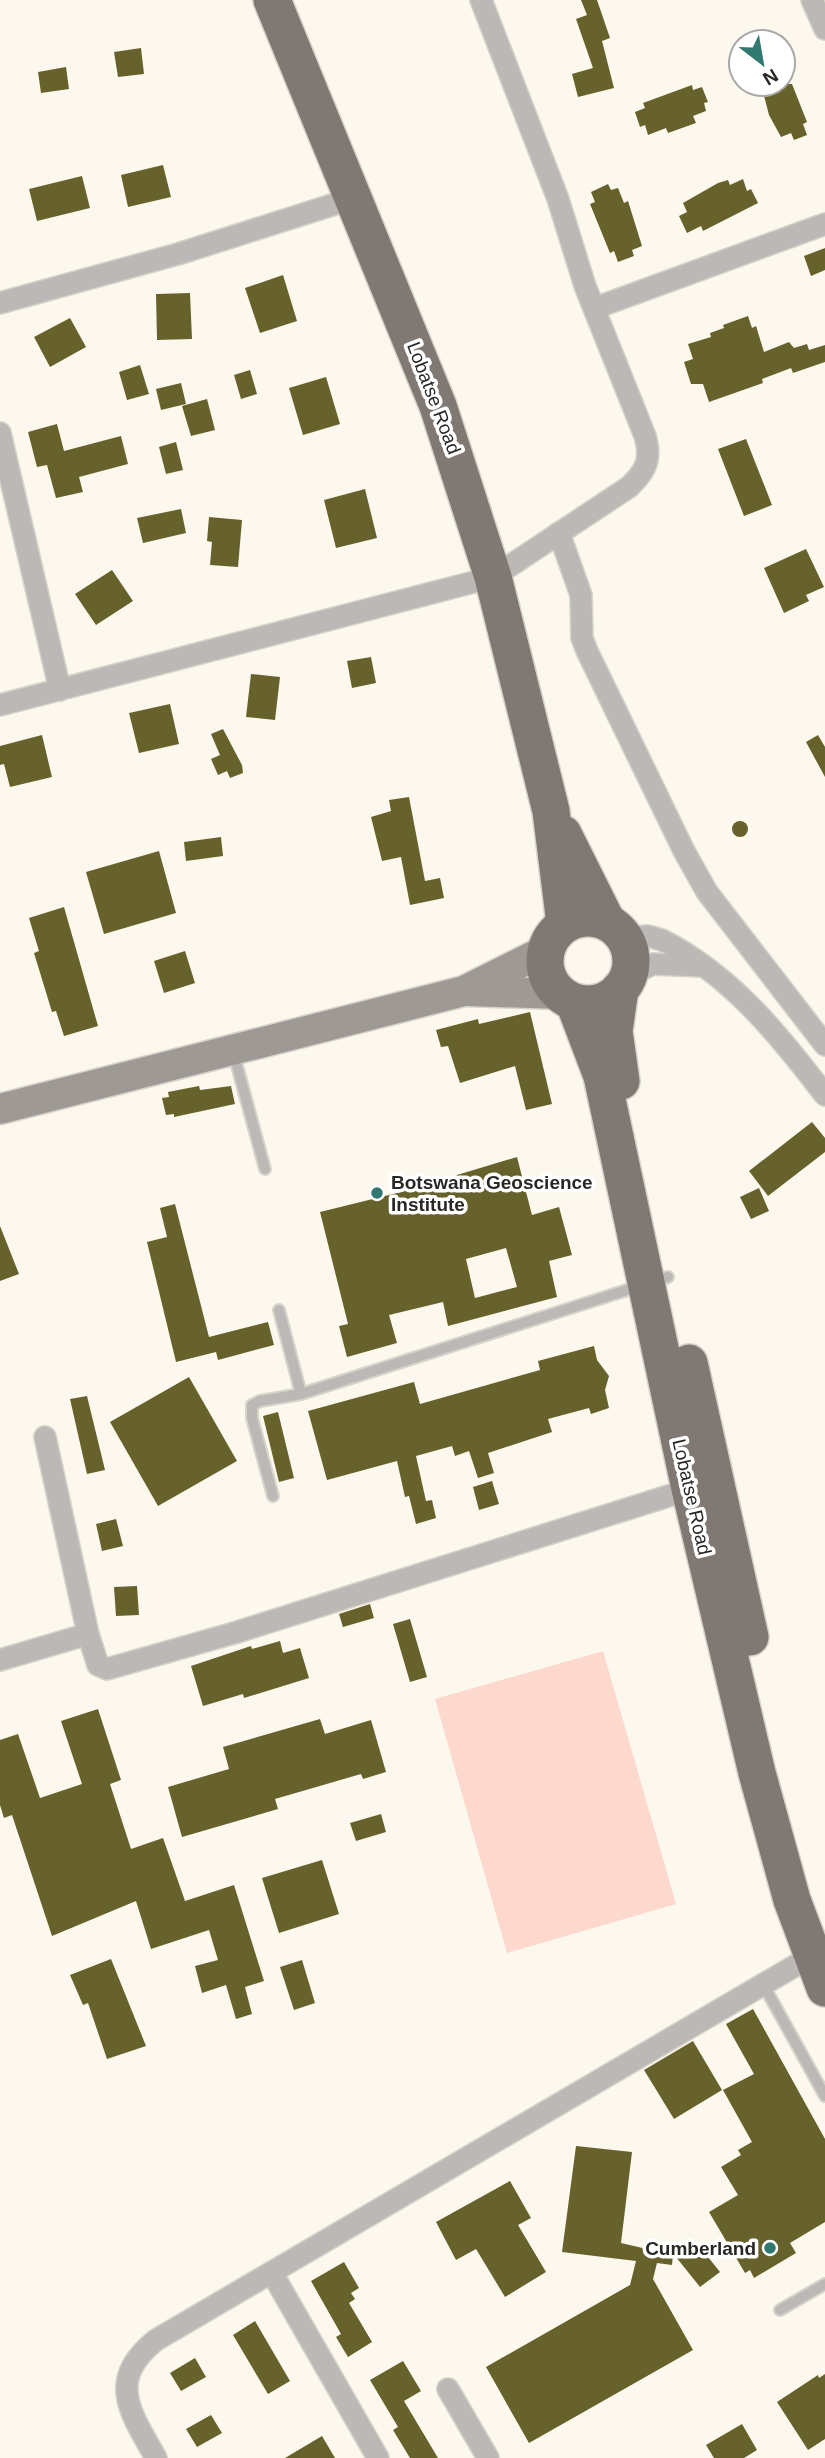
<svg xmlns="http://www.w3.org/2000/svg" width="825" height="2458" font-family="Arial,sans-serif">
<rect width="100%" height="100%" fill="#fdf8ee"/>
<polygon fill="#fdd8cc" points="603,1651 676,1904 507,1953 435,1699"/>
<g fill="#67612b" fill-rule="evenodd">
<polygon points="581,0 597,0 610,38 602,41 614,88 578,97 572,74 593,68 576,19 587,15"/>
<polygon points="141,48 144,74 118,77 114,52"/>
<polygon points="66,67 69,89 41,93 38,72"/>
<polygon points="761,84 792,84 807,122 803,124 807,135 794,140 791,133 781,137 769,115"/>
<polygon points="692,85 693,90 702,87 708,102 704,103 706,111 693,116 696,123 668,133 666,128 648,135 645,125 640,127 635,112 645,108 643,103"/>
<polygon points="163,165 171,197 128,207 121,175"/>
<polygon points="82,176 90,208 37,221 29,189"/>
<polygon points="743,179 747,191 751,189 758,203 703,231 701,226 687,233 679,216 687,212 683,203 718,183 728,180 730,185"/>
<polygon points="608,184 611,190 618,188 624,203 628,201 642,246 632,250 634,256 618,262 614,251 610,253 590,204 595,202 591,192"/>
<polygon points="825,248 825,270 811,276 804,256"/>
<polygon points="283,275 297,321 260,333 245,288"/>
<polygon points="190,293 192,339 157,340 156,294"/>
<polygon points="748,316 752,328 756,326 764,352 789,342 794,348 807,344 809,350 825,345 825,362 793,373 791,368 762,379 763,383 709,402 703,384 691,384 684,362 693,359 688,344 711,337 710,333 724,328 723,325"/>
<polygon points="70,318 86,347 50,367 34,337"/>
<polygon points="140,365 149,394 127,400 119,372"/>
<polygon points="250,370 257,394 241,399 234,375"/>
<polygon points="326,377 340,424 303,435 289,388"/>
<polygon points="181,383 186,404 161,410 156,389"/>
<polygon points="207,399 215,430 191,436 182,406"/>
<polygon points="57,424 64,451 121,436 128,464 79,477 83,492 56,498 47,465 37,467 28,432"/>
<polygon points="746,439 772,505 744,516 718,449"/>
<polygon points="176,442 183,470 166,474 159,447"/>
<polygon points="365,489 377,538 336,548 324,500"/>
<polygon points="181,509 186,533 143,543 137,518"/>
<polygon points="209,517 242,520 238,567 210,565 212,542 207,541"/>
<polygon points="806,549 824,587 806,595 809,601 784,613 764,568"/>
<polygon points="112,570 133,601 96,625 75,594"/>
<polygon points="371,657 376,683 352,688 347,661"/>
<polygon points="251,674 280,677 275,720 246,717"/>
<polygon points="170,704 179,744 139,753 129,713"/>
<polygon points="223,729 242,765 243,773 230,778 227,771 218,775 211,759 220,755 211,734"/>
<polygon points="42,735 52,777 10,787 4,764 0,765 0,746"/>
<polygon points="818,735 825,747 825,777 806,742"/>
<polygon points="409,797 425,881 440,878 444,898 410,905 401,857 382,861 371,817 391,811 389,800"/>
<circle cx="740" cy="829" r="8"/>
<polygon points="221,837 223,856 186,861 184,842"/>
<polygon points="159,851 176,913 104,934 86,872"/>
<polygon points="64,907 98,1026 64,1036 56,1011 52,1012 34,953 39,951 29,918"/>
<polygon points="185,951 195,983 164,993 154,961"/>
<polygon points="530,1012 552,1104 526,1110 515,1066 460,1083 448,1046 441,1047 436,1030 478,1019 479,1024"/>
<polygon points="199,1086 200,1090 231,1086 235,1104 174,1117 174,1114 166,1115 162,1098 169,1097 168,1092"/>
<polygon points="812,1122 825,1138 825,1152 768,1196 749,1171"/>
<path d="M517 1157 532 1215 559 1207 572 1255 549 1261 557 1297 448 1326 443 1302 389 1315 397 1343 347 1357 339 1326 348 1324 320 1212 458 1178 457 1175ZM506 1248 517 1287 475 1298 466 1259Z"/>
<polygon points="759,1188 769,1211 751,1219 740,1197"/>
<polygon points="175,1204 209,1337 268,1322 274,1345 218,1360 216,1352 176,1362 147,1242 167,1237 160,1208"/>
<polygon points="0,1226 19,1274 0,1281"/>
<polygon points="594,1346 597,1360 609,1376 605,1390 609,1408 591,1414 589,1408 548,1419 552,1432 488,1453 494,1473 478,1478 469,1451 455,1456 452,1446 416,1456 426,1501 432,1500 436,1518 416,1524 409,1496 405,1497 397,1461 327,1480 308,1411 414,1382 420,1404 540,1370 538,1361"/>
<polygon points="189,1377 237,1461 158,1506 110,1422"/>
<polygon points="87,1396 105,1470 87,1474 70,1399"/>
<polygon points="278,1412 294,1478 279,1482 263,1416"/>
<polygon points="492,1481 499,1504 479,1510 473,1487"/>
<polygon points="116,1519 123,1546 102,1551 96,1524"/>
<polygon points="137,1586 139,1615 116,1616 114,1587"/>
<polygon points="370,1604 374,1618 343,1627 339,1614"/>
<polygon points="410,1619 427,1677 410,1682 393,1624"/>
<polygon points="280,1641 283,1653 300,1648 309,1678 244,1698 243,1694 203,1706 191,1666 251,1646 252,1649"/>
<polygon points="98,1709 121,1780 110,1784 131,1849 163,1838 185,1901 234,1885 264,1981 245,1987 252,2014 236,2019 226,1985 202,1993 195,1966 218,1960 209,1930 151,1949 136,1901 52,1936 12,1815 4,1818 0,1805 0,1740 18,1734 40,1798 82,1784 61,1721"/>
<polygon points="320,1719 325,1734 371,1720 386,1772 363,1779 361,1774 275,1799 278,1809 182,1837 168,1787 229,1769 223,1747"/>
<polygon points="381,1814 386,1832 356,1841 350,1823"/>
<polygon points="322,1860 339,1914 279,1933 262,1878"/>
<polygon points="111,1959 146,2046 107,2059 88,2003 83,2005 70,1975"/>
<polygon points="302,1960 315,2003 294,2010 280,1967"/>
<polygon points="753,2009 825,2139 825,2222 790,2243 796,2253 754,2278 750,2270 745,2273 709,2212 738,2195 721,2167 741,2155 738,2150 752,2142 723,2090 754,2074 726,2024"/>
<polygon points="693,2041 722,2090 674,2119 644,2070"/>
<polygon points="576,2146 632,2152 621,2243 673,2255 672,2265 657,2263 653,2279 693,2350 529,2443 486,2367 630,2285 636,2261 562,2252"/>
<polygon points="510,2181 531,2218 518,2225 546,2272 505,2297 476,2249 456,2260 436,2222"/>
<polygon points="696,2242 720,2272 700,2287 676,2257"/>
<polygon points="344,2262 359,2288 351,2293 355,2299 349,2303 372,2342 348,2357 336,2337 341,2334 311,2281"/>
<polygon points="255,2321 290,2381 268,2394 233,2335"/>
<polygon points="195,2358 206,2377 181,2391 170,2373"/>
<polygon points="403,2361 421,2391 404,2401 438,2458 410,2458 393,2430 398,2427 370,2380"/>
<polygon points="825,2374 825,2439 808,2450 777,2402 818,2375 819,2378"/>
<polygon points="211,2415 222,2433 197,2447 186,2429"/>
<polygon points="742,2424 757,2450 744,2458 714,2458 706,2445"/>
<polygon points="322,2436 335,2458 285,2458"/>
</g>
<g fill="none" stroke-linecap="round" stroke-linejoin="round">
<g stroke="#d7d3ca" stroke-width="14">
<g id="service">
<polyline points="233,1051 265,1169"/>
<polyline points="279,1310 301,1394 668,1277"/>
<polyline points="273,1496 252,1418 252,1405 260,1401 301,1394"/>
<polyline points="763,1984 825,2096"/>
<polyline points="780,2310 825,2284"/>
</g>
</g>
<g stroke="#d7d3ca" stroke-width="24">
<g id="minor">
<polyline points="812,0 825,29"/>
<polyline points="0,303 178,254 354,198"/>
<polyline points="595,308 825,224"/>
<polyline points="0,433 60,690"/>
<polyline points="559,533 581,595 582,638 587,651 684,851 707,892 825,1045"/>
<path d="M0 705 493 577 629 487C646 471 652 459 645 436L585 286 558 199 481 0"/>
<path d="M625 938 648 936 662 940C731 975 779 1035 825 1095"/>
<polyline points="628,976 653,964 701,966"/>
<polyline points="45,1437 88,1634 98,1665 107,1669 234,1633 697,1487"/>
<polyline points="0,1660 88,1634"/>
<polyline points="272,2273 378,2458"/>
<polyline points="448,2389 488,2458"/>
<path d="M156 2458C130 2412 106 2380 156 2340L822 1950"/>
</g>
</g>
<g stroke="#d7d3ca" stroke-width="33">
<g id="secondary">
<polyline points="468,991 560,994"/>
<polyline points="0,1109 464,991 546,950"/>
</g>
</g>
<g stroke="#d7d3ca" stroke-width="40">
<g id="trunk">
<polyline points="272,0 438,406 493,577 551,811 565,924"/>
<polyline points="563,834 607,922"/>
<circle cx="588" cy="961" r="43"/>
<polyline points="620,989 614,1031 621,1081"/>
<polyline points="574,1002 602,1076 690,1489 757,1773 792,1900 825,1988"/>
<polyline points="689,1363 750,1637"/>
</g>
</g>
<use href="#service" stroke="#bcb8b5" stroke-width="10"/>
<use href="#minor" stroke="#bcb8b5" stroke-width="21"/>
<use href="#secondary" stroke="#9f9995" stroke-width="30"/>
<use href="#trunk" stroke="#807973" stroke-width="37"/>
</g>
<g fill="#317871" stroke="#fff" stroke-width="2.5">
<circle cx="377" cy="1193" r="7"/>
<circle cx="770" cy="2248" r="7"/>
</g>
<g text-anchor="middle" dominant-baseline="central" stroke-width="7" stroke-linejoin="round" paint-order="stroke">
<g font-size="19" fill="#2a2825" stroke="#fff">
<text transform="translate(434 398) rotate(69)">Lobatse Road</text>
<text transform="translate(692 1497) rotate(77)">Lobatse Road</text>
</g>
<g font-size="19" font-weight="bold" fill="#2a2825" stroke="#fff" text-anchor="start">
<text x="391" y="1182">Botswana Geoscience<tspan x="391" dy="22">Institute</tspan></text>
<text x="756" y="2248" text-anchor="end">Cumberland</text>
</g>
</g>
<g transform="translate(762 63) rotate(149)"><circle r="33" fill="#ffffff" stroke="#aaa9a8" stroke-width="2"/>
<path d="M0-5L12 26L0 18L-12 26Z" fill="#317871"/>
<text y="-10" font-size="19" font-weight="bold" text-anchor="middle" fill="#2a2825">N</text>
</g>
</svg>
